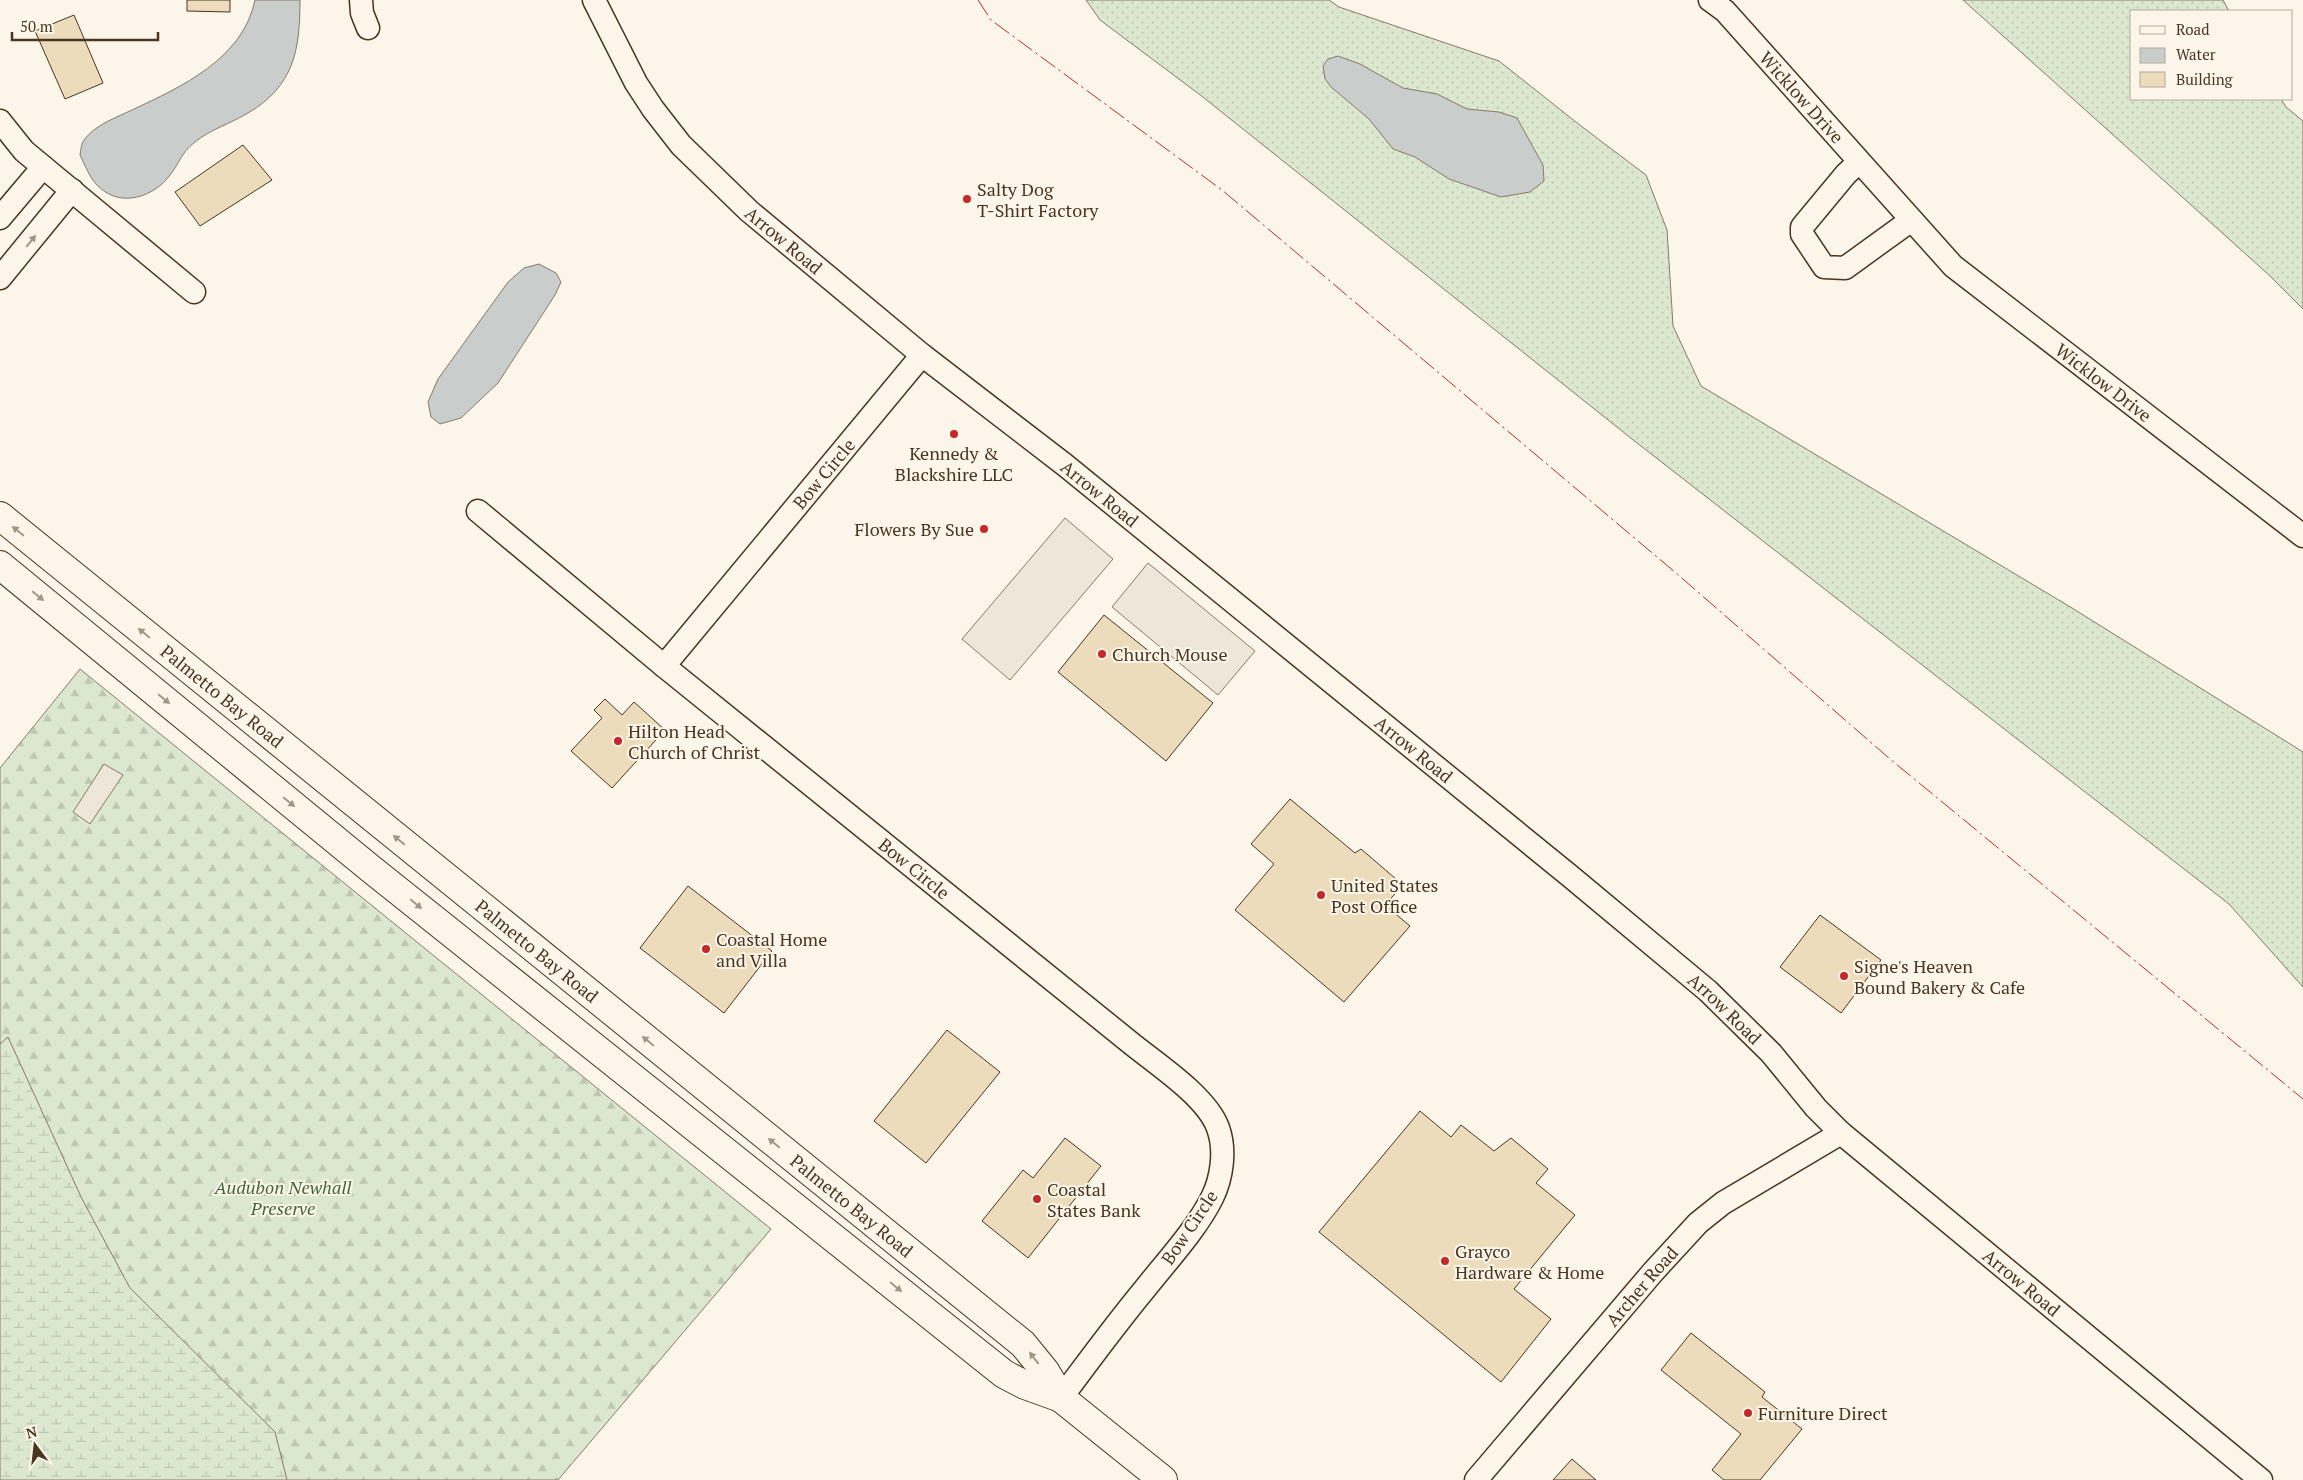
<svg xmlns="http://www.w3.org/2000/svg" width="2303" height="1480" font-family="'PT Serif',serif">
<defs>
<pattern id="grass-dots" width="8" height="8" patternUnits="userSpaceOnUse" patternTransform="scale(1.25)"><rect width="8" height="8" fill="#dce7d0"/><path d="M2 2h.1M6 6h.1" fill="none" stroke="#bec7b2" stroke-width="1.8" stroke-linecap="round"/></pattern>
<pattern id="forest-firs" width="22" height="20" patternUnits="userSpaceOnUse" patternTransform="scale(1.25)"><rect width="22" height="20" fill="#dce7d0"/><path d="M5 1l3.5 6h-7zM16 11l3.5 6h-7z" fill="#bec7b2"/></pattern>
<pattern id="wetland-marsh" width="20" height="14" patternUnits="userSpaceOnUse" patternTransform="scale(1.25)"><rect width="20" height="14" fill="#dce7d0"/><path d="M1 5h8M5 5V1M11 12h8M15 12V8" fill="none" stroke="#bec7b2"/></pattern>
</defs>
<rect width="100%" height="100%" fill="#fbf6e9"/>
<g fill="url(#grass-dots)" stroke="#887966">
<polygon points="1086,0 1329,0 1339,7 1499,61 1581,126 1646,175 1667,230 1673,326 1701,386 2072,608 2303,752 2303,987 2229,904 1632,439 1199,94 1100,20"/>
<polygon points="1963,0 2223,0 2229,11 2132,11 2132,99 2281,99 2286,107 2303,121 2303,309 2269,275"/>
</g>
<polygon fill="url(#forest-firs)" stroke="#887966" points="80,669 771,1229 558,1480 0,1480 0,768"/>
<polygon fill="url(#wetland-marsh)" stroke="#887966" points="8,1037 82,1199 130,1288 275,1432 287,1480 0,1480 0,1044"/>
<g fill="#ede7d9" stroke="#887966">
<polygon points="1065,518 1113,559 1010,680 962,639"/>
<polygon points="1148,563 1255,651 1218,695 1112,607"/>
<polygon points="104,764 123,775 90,824 73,812"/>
</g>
<g fill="#c9cecd" stroke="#887966">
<path d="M255 0H300C300 50 294 86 248 113 230 124 211 129 195 142 180 154 181 161 170 175 154 197 121 208 99 187 90 179 85 165 80 155 81 150 81 144 84 140 95 125 115 118 132 110 181 87 243 59 255 0Z"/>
<polygon points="1338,56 1360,64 1403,88 1437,94 1467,109 1499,112 1517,118 1543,165 1544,181 1530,192 1501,197 1449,179 1415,157 1393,149 1369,119 1331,87 1325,79 1323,66 1328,59"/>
<polygon points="539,264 556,273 561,282 555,295 498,383 461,418 440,424 431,417 428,402 438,379 508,282 524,268"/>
</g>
<g fill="#ecdcbc" stroke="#4a3520">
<polygon points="187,0 230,0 230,12 187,11"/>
<polygon points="74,15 103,83 65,99 35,31"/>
<polygon points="243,145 272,180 200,226 175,192"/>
<polygon points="1104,615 1213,703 1166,761 1058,672"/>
<polygon points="605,699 622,715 634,702 665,730 612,788 571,751 602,718 594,710"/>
<polygon points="1290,799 1355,853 1361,849 1403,885 1385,905 1410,926 1344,1002 1235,910 1274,864 1251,844"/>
<polygon points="688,886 772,951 724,1013 640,948"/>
<polygon points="1820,915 1881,960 1841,1013 1780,967"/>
<polygon points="947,1030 1000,1072 926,1163 874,1121"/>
<polygon points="1420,1111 1451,1137 1461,1125 1494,1151 1511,1138 1548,1169 1536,1183 1575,1215 1514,1289 1551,1319 1501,1382 1319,1232"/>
<polygon points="1065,1138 1101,1166 1028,1258 982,1221 1023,1170 1033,1178"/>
<polygon points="1691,1333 1765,1392 1762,1397 1802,1429 1760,1480 1724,1480 1712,1470 1741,1434 1661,1370"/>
<polygon points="1572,1459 1596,1480 1553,1480"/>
</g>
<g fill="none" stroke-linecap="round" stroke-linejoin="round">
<g stroke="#4a3520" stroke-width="25">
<g id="minor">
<polyline points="361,0 362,13 368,28"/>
<path id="s1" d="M594 0 636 83 653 109 681 145 749 211 922 355 1065 465 1570 876 1708 991 1771 1053 1816 1108 1841 1133 2261 1480"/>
<path id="s2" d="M1710 0 1725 11 1953 266 2303 536"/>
<polyline points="0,121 24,151 194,292"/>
<polyline points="1859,162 1846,174 1802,227 1802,234 1824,267 1845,268 1910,221"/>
<polyline points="0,218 43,167"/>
<polyline points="0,278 72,190"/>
<path id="s3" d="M478 511 664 666 1132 1044C1158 1065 1207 1097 1218 1128 1226 1150 1222 1178 1212 1198 1196 1230 1166 1262 1144 1290 1115 1325 1088 1362 1061 1398"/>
<path id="s4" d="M664 666 922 355"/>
<path id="s5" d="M1476 1480 1653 1272 1698 1223 1723 1203 1841 1133"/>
</g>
</g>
<g stroke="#4a3520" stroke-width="30">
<g id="highway">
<path id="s6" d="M0 516 1023 1344 1045 1371 1061 1398"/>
<polyline points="0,565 371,869 1004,1374 1025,1385 1061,1398 1163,1480"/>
</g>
</g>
<use href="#minor" stroke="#fbf6e9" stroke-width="22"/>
<use href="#highway" stroke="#fbf6e9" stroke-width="28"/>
<polyline stroke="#c62828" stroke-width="1" stroke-dasharray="18 4 2.5 4" stroke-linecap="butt" points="978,0 991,20 1222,190 1676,573 1890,759 2303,1099"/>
</g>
<defs><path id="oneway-solid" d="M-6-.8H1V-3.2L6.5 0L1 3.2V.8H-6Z" transform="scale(1.25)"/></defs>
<g fill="#a29684">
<use href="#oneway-solid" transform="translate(31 241) rotate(-51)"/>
<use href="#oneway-solid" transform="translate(18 531) rotate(-141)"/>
<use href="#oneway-solid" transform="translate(38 596) rotate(39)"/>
<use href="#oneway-solid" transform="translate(144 633) rotate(-141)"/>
<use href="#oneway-solid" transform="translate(164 699) rotate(39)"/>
<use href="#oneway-solid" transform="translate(289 802) rotate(39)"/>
<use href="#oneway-solid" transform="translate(399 840) rotate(-141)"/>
<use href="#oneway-solid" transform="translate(416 904) rotate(39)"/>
<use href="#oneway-solid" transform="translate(648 1041) rotate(-141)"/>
<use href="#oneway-solid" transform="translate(774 1143) rotate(-141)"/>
<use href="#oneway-solid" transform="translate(896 1287) rotate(39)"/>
<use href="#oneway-solid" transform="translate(1034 1358) rotate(-128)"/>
</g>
<g fill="#c62828" stroke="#fbf6e9" stroke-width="2">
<circle cx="967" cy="199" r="5"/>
<circle cx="954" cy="434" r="5"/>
<circle cx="984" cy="529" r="5"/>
<circle cx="1102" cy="654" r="5"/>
<circle cx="618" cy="741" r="5"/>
<circle cx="1321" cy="895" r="5"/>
<circle cx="706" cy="949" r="5"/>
<circle cx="1844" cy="976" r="5"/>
<circle cx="1037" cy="1199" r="5"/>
<circle cx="1445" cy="1261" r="5"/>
<circle cx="1748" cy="1413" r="5"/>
</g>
<g text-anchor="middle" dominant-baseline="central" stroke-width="4" stroke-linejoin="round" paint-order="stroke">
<g font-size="18" fill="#4a3520" stroke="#fbf6e9">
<text stroke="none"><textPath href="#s2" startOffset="134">Wicklow Drive</textPath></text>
<text stroke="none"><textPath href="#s1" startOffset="310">Arrow Road</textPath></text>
<text stroke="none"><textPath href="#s2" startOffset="551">Wicklow Drive</textPath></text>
<text stroke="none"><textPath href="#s4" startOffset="250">Bow Circle</textPath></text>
<text stroke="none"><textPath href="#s1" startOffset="715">Arrow Road</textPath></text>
<text stroke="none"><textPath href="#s6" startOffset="286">Palmetto Bay Road</textPath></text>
<text stroke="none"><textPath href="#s1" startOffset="1120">Arrow Road</textPath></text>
<text stroke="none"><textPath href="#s3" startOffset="564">Bow Circle</textPath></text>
<text stroke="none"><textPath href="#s6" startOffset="691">Palmetto Bay Road</textPath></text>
<text stroke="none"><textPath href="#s1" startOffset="1525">Arrow Road</textPath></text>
<text stroke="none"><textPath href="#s6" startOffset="1096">Palmetto Bay Road</textPath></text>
<text transform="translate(1189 1227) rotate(-56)">Bow Circle</text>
<text stroke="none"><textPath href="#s1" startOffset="1930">Arrow Road</textPath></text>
<text stroke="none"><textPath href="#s5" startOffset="255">Archer Road</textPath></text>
</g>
<g font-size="18" fill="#4a3520" stroke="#fbf6e9" text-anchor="start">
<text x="977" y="189">Salty Dog<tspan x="977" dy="21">T-Shirt Factory</tspan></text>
<text x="954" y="453" text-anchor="middle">Kennedy &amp;<tspan x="954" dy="21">Blackshire LLC</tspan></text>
<text x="974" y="529" text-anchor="end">Flowers By Sue</text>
<text x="1112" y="654">Church Mouse</text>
<text x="628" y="731">Hilton Head<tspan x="628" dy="21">Church of Christ</tspan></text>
<text x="1331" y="885">United States<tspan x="1331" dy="21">Post Office</tspan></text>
<text x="716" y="939">Coastal Home<tspan x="716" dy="21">and Villa</tspan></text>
<text x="1854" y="966">Signe's Heaven<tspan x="1854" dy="21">Bound Bakery &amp; Cafe</tspan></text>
<text x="1047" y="1189">Coastal<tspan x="1047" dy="21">States Bank</tspan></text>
<text x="1455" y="1251">Grayco<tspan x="1455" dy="21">Hardware &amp; Home</tspan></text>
<text x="1758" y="1413">Furniture Direct</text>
</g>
<g font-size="18" font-style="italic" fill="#436837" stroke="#fbf6e9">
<text x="283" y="1187">Audubon Newhall<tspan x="283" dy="21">Preserve</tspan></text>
</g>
</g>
<rect x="2130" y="10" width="162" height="90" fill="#fbf6e9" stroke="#b4a999"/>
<rect x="2140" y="26" width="25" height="8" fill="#fbf6e9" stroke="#b4a999"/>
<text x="2176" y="35" font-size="15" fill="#4a3520">Road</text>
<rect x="2140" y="48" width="25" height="15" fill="#c9cecd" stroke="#b4a999"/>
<text x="2176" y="60" font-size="15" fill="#4a3520">Water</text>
<rect x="2140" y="72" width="25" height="15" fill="#ecdcbc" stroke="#b4a999"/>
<text x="2176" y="85" font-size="15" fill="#4a3520">Building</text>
<g transform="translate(35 1445) rotate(345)" stroke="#fbf6e9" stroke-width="4" paint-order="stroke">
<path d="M0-4L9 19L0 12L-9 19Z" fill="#4a3520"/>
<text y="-8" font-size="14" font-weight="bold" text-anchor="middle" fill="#4a3520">N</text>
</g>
<path d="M12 32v8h146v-8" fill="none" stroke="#4a3520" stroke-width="2.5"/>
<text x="20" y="32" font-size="15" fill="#4a3520" stroke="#fbf6e9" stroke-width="4" paint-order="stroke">50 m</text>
</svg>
